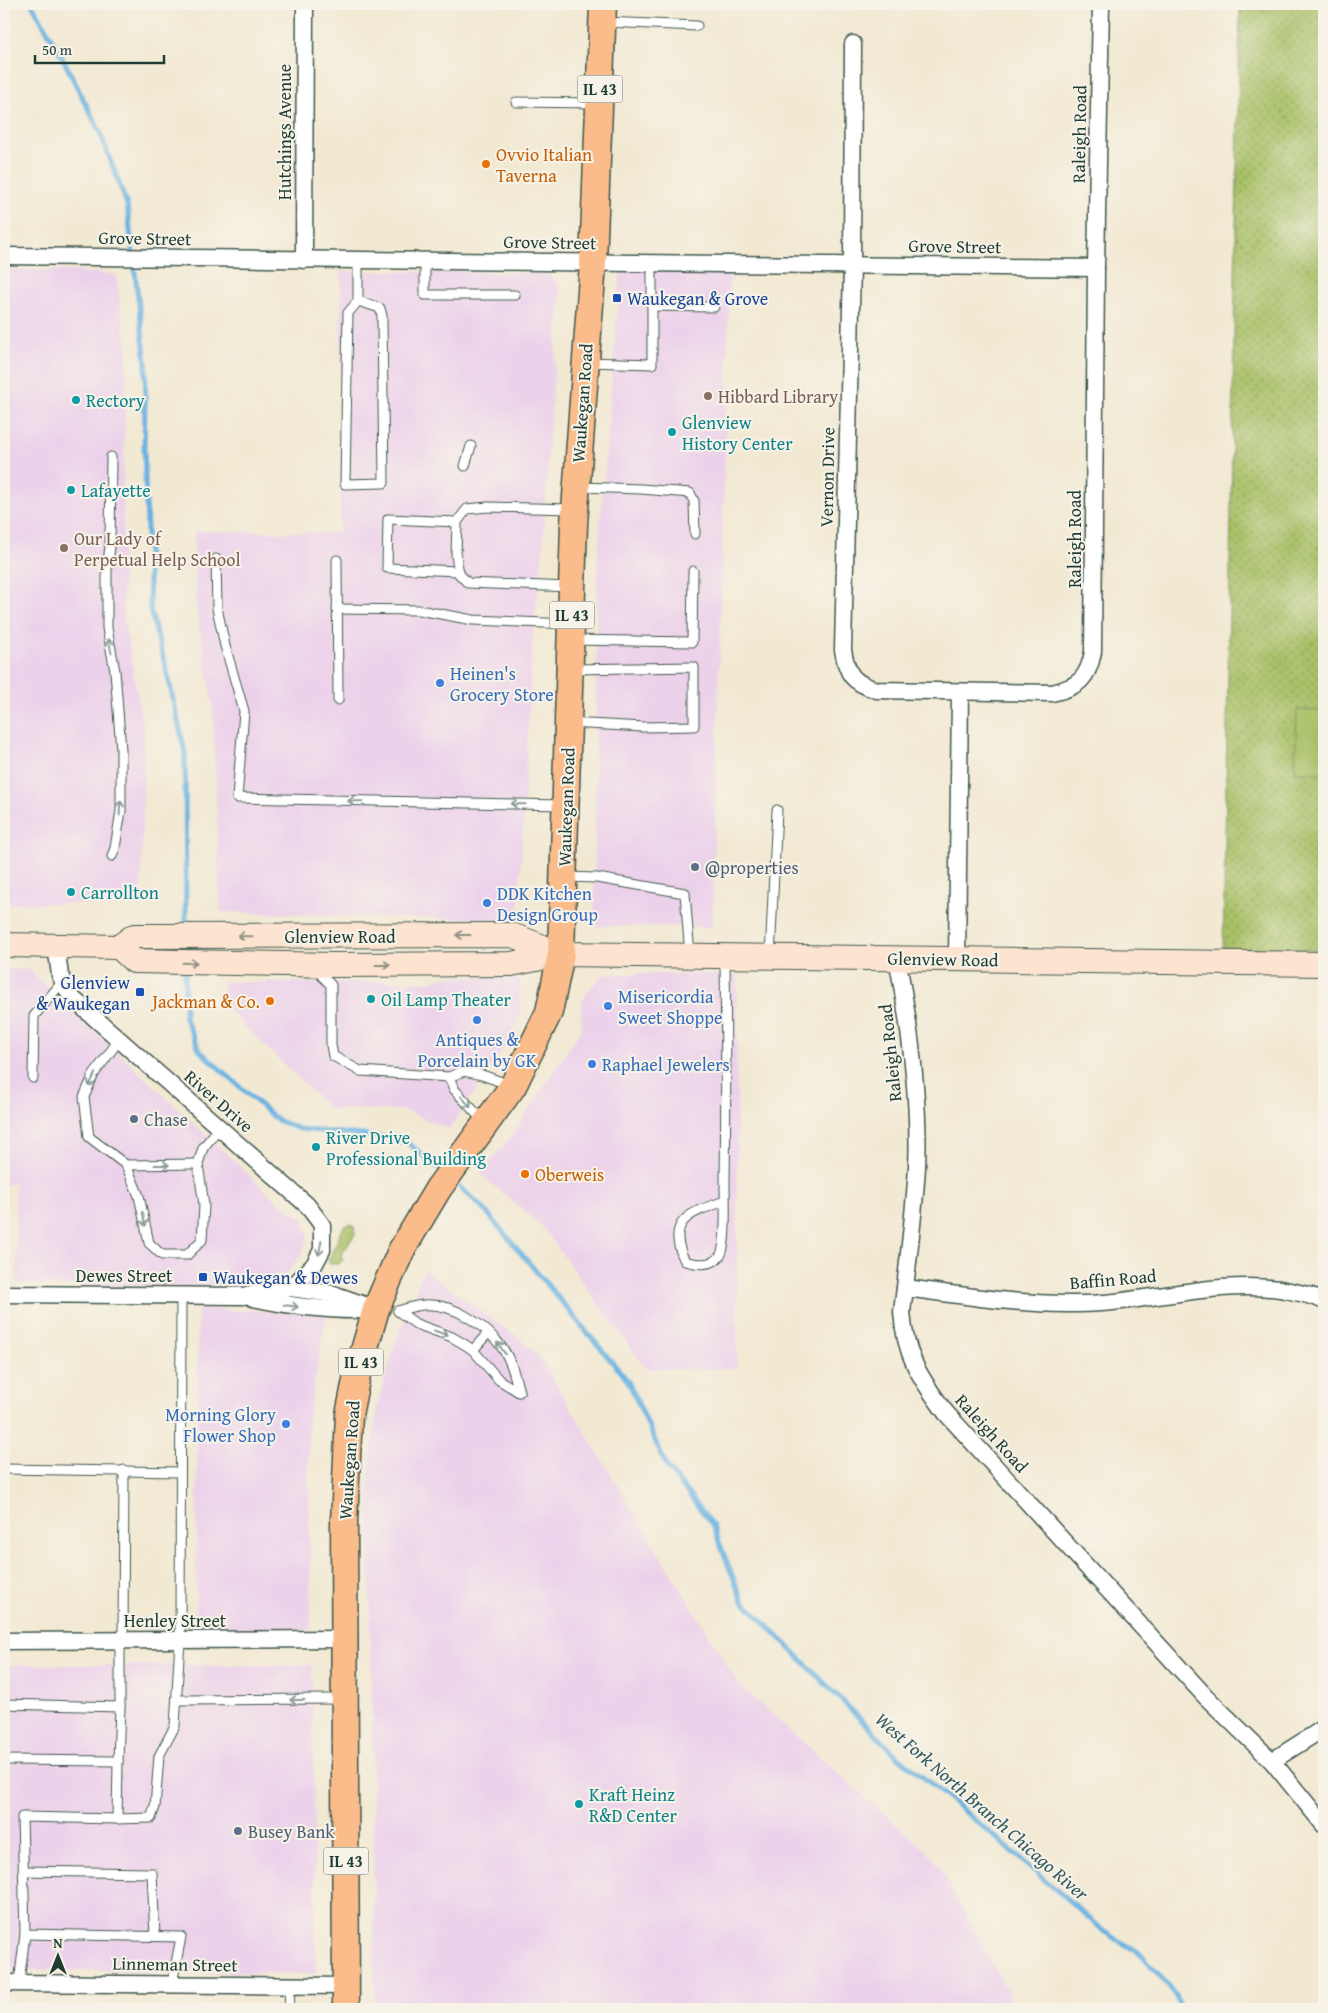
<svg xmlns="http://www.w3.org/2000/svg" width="1328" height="2013" font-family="'Gentium Book Plus',serif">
<defs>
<pattern id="grass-dots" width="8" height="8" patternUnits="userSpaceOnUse" patternTransform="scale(1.25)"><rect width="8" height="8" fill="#a8c066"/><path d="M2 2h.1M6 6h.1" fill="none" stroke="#889d55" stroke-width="1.8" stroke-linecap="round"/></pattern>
</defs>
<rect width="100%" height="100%" fill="#f7f3e8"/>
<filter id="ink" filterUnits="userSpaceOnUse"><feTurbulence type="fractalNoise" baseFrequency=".02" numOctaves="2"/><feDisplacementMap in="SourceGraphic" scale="10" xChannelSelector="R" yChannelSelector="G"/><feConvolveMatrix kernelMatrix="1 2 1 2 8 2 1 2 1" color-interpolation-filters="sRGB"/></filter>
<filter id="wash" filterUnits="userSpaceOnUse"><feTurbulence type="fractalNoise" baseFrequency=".0096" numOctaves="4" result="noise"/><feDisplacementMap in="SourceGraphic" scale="20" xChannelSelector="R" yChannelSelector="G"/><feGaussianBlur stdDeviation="1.12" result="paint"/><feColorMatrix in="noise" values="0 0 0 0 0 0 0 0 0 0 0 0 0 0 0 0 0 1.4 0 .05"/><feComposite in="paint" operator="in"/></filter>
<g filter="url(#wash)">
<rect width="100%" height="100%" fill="#f2e9d3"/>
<g fill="#ecd1ea">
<polygon points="621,266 730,269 712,927 594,926 597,568"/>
<polygon points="4,270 79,271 116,275 127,348 123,484 123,612 144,734 141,905 4,903"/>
<polygon points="341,271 547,273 561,287 549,435 542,560 533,634 518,921 220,912 213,705 196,607 194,531 340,533"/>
<polygon points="4,969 28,969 281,1205 304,1219 308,1236 303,1252 289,1271 247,1288 17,1284 15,1184 4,1184"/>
<polygon points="604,974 737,974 737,1369 646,1369 541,1225 480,1174 513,1134 581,1030 582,1001 593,985"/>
<polygon points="445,977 520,977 520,1015 506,1045 449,1129 402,1110 330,1109 223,1005 223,982 429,982"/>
<polygon points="424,1270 516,1336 539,1356 739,1685 934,1858 1017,2009 375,2009 369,1474 377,1407 396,1340"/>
<polygon points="198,1309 327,1313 308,1419 311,1630 196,1630"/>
<polygon points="4,1665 312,1665 316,1974 4,1969"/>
</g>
<polygon fill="url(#grass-dots)" stroke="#647e4d" points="1240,4 1324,4 1324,950 1223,950"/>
<g fill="#a8c066" stroke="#647e4d">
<polygon points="1297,710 1324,711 1323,773 1295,772"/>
<polygon points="351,1224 355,1227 355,1234 342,1254 343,1260 339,1264 330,1264 328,1260 344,1226"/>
</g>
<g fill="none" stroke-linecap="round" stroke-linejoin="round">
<g stroke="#69b2e1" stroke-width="5">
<polyline points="32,4 63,59 100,132 127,205 146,364 144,447 150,609 166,668 185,752 186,929"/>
<polyline points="185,967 185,1018 200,1051 277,1120 299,1129 384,1137 408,1143 442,1171"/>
<polyline points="452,1180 483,1208 628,1381 667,1467 712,1524 742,1600 896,1755 987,1830 1104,1931 1143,1956 1176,1995 1180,2009"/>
</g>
</g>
</g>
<g filter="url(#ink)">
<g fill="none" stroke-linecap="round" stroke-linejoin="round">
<g stroke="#3f574c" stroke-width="11">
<g id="lane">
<polyline points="605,22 697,26"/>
<polyline points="516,102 596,103"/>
<polyline points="358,260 358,301 380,308 382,316 384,483 345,484 348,313 358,301"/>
<polyline points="425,261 425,295 515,295"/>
<polyline points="652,306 714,307"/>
<polyline points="587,362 652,364 652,263"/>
<polyline points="111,457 110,546 107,570 107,628 115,671 121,750 121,811 115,848 112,856"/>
<polyline points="465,466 471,446"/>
<polyline points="579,487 641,489 690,493 694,501 695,534"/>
<polyline points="457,522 388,519 387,568 459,571"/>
<polyline points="216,559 217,608 225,646 244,711 237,798 564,805"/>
<polyline points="337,560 338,700"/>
<polyline points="570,587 468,583 459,574 456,555 457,522 467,509 488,507 573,509"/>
<polyline points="337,609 419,610 473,620 569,624"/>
<polyline points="571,640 692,642 693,571"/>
<polyline points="569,723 644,727 694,726 694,667 571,669"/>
<polyline points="565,877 597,878 685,893 690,956"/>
<polyline points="770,957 777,810"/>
<polyline points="323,965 322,976 331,985 331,1045 333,1056 360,1071 449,1077 464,1071 482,1075 510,1085"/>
<polyline points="119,1040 94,1074 84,1097 89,1137 126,1165 139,1196 149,1243 162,1255 187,1255 202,1240 204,1205 198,1164 203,1148 219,1128"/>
<polyline points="449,1077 454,1089 483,1121"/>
<polyline points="33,1078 34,1016 63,981"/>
<polyline points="126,1165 198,1164"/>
<path d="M725 1201C692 1212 664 1220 685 1261 696 1264 711 1267 720 1256 727 1247 725 1199 725 1185 726 1109 726 1033 725 957"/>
<path d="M398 1311C406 1309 416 1305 424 1305 454 1303 487 1326 503 1349 512 1362 515 1377 519 1392"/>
<polyline points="398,1311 416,1324 452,1337 464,1344 473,1350 499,1380 519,1392"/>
<polyline points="473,1350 488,1333"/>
<polyline points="4,1469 180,1472"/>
<polyline points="123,1640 124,1470"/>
<polyline points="177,1700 343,1699"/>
<polyline points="4,1704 120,1707 120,1640"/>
<polyline points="4,1760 118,1761 117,1819 22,1817 25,1934 181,1937 172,1984"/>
<polyline points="118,1761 120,1707"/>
<polyline points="117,1819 151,1818 155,1807 159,1756 175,1726 180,1640 181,1295"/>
<polyline points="23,1871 152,1873 155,1936"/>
<polyline points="19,1983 25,1934"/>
<polyline points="289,1986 290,2009"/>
</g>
</g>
<g stroke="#3f574c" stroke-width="19">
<g id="street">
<path d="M853 44 852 265 843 650C847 674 852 683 877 690L1052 693C1078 687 1088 679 1093 652L1096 268 1101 4"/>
<polyline points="4,256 1096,268"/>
<polyline points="304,260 305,4"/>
<polyline points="56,946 60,975 71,997 307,1205 322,1225 322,1250 314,1265 291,1288"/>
<path d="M897 958C910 1026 920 1098 917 1167 914 1215 908 1264 902 1312 905 1356 920 1378 946 1413L1206 1697 1272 1761 1324 1825"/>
<polyline points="957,960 960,692"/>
<path d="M905 1288C961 1295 1019 1305 1076 1304 1145 1304 1211 1280 1280 1289 1295 1292 1311 1294 1324 1301"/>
<polyline points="4,1294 243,1296 291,1288 333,1294 376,1309"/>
<path d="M253 1298C290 1306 326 1311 365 1310"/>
<polyline points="4,1641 346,1639"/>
<polyline points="1272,1761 1324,1728"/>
<polyline points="4,1983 346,1986"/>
</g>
</g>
<g stroke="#3f574c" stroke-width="26">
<g id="secondary">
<polyline points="4,945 119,947 134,936 512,935 561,954"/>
<polyline points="119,947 134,961 334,965 511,964 561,954 1324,964"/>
</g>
</g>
<g stroke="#3f574c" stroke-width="29">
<polyline id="primary" points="346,2009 344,1522 349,1415 357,1375 376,1309 401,1251 438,1189 513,1086 549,1012 561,954 574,524 593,263 603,4"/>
</g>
<use href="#lane" stroke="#fff" stroke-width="9"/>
<use href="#street" stroke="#fff" stroke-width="16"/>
<use href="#secondary" stroke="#fde4d1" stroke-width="24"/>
<use href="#primary" stroke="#fabc8b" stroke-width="26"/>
</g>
<defs><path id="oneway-shaft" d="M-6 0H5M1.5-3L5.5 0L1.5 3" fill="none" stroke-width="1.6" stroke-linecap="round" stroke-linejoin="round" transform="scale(1.25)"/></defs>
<g stroke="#8f9e9a">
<use href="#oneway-shaft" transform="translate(110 646) rotate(-101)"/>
<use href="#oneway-shaft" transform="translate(355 801) rotate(-179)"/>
<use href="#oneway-shaft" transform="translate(518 804) rotate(-179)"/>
<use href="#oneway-shaft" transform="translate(120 808) rotate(-87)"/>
<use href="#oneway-shaft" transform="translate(92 1080) rotate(115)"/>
<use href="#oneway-shaft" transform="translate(466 1102) rotate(48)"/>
<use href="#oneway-shaft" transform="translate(162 1165)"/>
<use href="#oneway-shaft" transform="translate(144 1219) rotate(79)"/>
<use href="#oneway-shaft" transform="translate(320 1248) rotate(101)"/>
<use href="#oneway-shaft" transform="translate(291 1306) rotate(10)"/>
<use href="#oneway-shaft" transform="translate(441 1333) rotate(19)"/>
<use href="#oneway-shaft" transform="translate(501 1348) rotate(-126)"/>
<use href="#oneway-shaft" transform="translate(297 1700) rotate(-180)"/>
</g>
<g stroke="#8e9082">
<use href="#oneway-shaft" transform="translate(463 935) rotate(180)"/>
<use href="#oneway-shaft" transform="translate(245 936) rotate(-179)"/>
<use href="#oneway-shaft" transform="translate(190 963) rotate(1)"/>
<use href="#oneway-shaft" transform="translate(383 965)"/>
</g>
</g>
<g fill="#e8710a" stroke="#f7f3e8" stroke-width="2">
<circle cx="486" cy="164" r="5"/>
<circle cx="270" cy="1001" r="5"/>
<circle cx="525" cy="1174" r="5"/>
</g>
<g fill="#1a4fb4" stroke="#f7f3e8" stroke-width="2">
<rect x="612" y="293" width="10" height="10" rx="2.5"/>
<rect x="135" y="987" width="10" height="10" rx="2.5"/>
<rect x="198" y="1272" width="10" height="10" rx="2.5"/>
</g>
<g fill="#8d6e63" stroke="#f7f3e8" stroke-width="2">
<circle cx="708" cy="396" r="5"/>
<circle cx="64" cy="548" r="5"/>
</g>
<g fill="#0f9aa8" stroke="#f7f3e8" stroke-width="2">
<circle cx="76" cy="400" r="5"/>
<circle cx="672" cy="432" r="5"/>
<circle cx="71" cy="490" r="5"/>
<circle cx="71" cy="892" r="5"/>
<circle cx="371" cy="999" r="5"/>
<circle cx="316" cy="1147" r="5"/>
<circle cx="579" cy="1804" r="5"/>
</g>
<g fill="#3f7fe0" stroke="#f7f3e8" stroke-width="2">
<circle cx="440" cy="683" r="5"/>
<circle cx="487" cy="903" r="5"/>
<circle cx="608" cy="1006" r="5"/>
<circle cx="477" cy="1020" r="5"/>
<circle cx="592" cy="1064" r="5"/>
<circle cx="286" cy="1424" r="5"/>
</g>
<g fill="#5c6f8a" stroke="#f7f3e8" stroke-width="2">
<circle cx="695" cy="867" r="5"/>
<circle cx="134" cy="1119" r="5"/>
<circle cx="238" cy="1831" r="5"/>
</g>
<g text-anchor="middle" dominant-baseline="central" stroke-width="4" stroke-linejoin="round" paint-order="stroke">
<g fill="#f7f3e8" stroke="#60746a" stroke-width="1">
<rect x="577.5" y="75.5" width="45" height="27" rx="4"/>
<rect x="549.5" y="601.5" width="45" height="27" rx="4"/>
<rect x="338.5" y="1348.5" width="45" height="27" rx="4"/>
<rect x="323.5" y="1847.5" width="45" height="27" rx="4"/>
</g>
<g font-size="16" font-weight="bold" fill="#1f3d34">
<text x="600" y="89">IL 43</text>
<text x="572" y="615">IL 43</text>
<text x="361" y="1362">IL 43</text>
<text x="346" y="1861">IL 43</text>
</g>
<g font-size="18" fill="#1f3d34" stroke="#f7f3e8">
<text transform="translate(284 132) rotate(-90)">Hutchings Avenue</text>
<text transform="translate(1079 134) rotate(-89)">Raleigh Road</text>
<text transform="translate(145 238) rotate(1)">Grove Street</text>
<text transform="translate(550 242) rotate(1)">Grove Street</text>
<text transform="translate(955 246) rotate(1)">Grove Street</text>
<text transform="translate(582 403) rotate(-86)">Waukegan Road</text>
<text transform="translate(827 477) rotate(-89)">Vernon Drive</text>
<text transform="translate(1074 539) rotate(-90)">Raleigh Road</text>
<text transform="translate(566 807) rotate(-88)">Waukegan Road</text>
<text x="340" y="936">Glenview Road</text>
<text transform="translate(943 959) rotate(1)">Glenview Road</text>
<text transform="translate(890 1053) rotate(-96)">Raleigh Road</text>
<text transform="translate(219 1101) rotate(41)">River Drive</text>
<text x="124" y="1275">Dewes Street</text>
<text transform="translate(1113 1279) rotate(-5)">Baffin Road</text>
<text transform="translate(992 1433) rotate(48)">Raleigh Road</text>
<text transform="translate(349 1460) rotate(-86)">Waukegan Road</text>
<text x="175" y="1620">Henley Street</text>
<text transform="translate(175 1964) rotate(1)">Linneman Street</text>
</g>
<g font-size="18" fill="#c56008" stroke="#f7f3e8" text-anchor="start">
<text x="496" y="154">Ovvio Italian<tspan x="496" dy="21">Taverna</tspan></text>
<text x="260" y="1001" text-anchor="end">Jackman &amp; Co.</text>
<text x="535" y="1174">Oberweis</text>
</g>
<g font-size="18" fill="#164399" stroke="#f7f3e8" text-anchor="start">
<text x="627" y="298">Waukegan &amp; Grove</text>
<text x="130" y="982" text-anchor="end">Glenview<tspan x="130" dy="21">&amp; Waukegan</tspan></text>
<text x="213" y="1277">Waukegan &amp; Dewes</text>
</g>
<g font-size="18" fill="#785e54" stroke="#f7f3e8" text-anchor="start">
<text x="718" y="396">Hibbard Library</text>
<text x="74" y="538">Our Lady of<tspan x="74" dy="21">Perpetual Help School</tspan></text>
</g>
<g font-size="18" fill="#0d838f" stroke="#f7f3e8" text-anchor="start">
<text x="86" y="400">Rectory</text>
<text x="682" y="422">Glenview<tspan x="682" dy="21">History Center</tspan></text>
<text x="81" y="490">Lafayette</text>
<text x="81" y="892">Carrollton</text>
<text x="381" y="999">Oil Lamp Theater</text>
<text x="326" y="1137">River Drive<tspan x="326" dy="21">Professional Building</tspan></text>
<text x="589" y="1794">Kraft Heinz<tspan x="589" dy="21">R&amp;D Center</tspan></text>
</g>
<g font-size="18" fill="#366cbe" stroke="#f7f3e8" text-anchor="start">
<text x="450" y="673">Heinen's<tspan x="450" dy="21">Grocery Store</tspan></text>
<text x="497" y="893">DDK Kitchen<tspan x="497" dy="21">Design Group</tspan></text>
<text x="618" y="996">Misericordia<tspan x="618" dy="21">Sweet Shoppe</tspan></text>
<text x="477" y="1039" text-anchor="middle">Antiques &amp;<tspan x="477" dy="21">Porcelain by GK</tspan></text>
<text x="602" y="1064">Raphael Jewelers</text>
<text x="276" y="1414" text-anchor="end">Morning Glory<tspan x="276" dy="21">Flower Shop</tspan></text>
</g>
<g font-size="18" fill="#4e5e75" stroke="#f7f3e8" text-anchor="start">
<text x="705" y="867">@properties</text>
<text x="144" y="1119">Chase</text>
<text x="248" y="1831">Busey Bank</text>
</g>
<g font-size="19" font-style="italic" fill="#325a5f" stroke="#f7f3e8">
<text transform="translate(982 1806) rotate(41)">West Fork North Branch Chicago River</text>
</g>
</g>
<rect width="1328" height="2013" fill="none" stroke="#f7f3e8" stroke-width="20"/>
<g transform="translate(58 1956)" stroke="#f7f3e8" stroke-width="4" paint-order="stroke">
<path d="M0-4L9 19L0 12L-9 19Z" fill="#1f3d34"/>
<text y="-8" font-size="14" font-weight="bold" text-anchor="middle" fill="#1f3d34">N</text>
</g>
<path d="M35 55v8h129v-8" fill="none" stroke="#1f3d34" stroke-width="2.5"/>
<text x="42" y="55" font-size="15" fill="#1f3d34" stroke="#f7f3e8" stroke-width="4" paint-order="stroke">50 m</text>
</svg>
